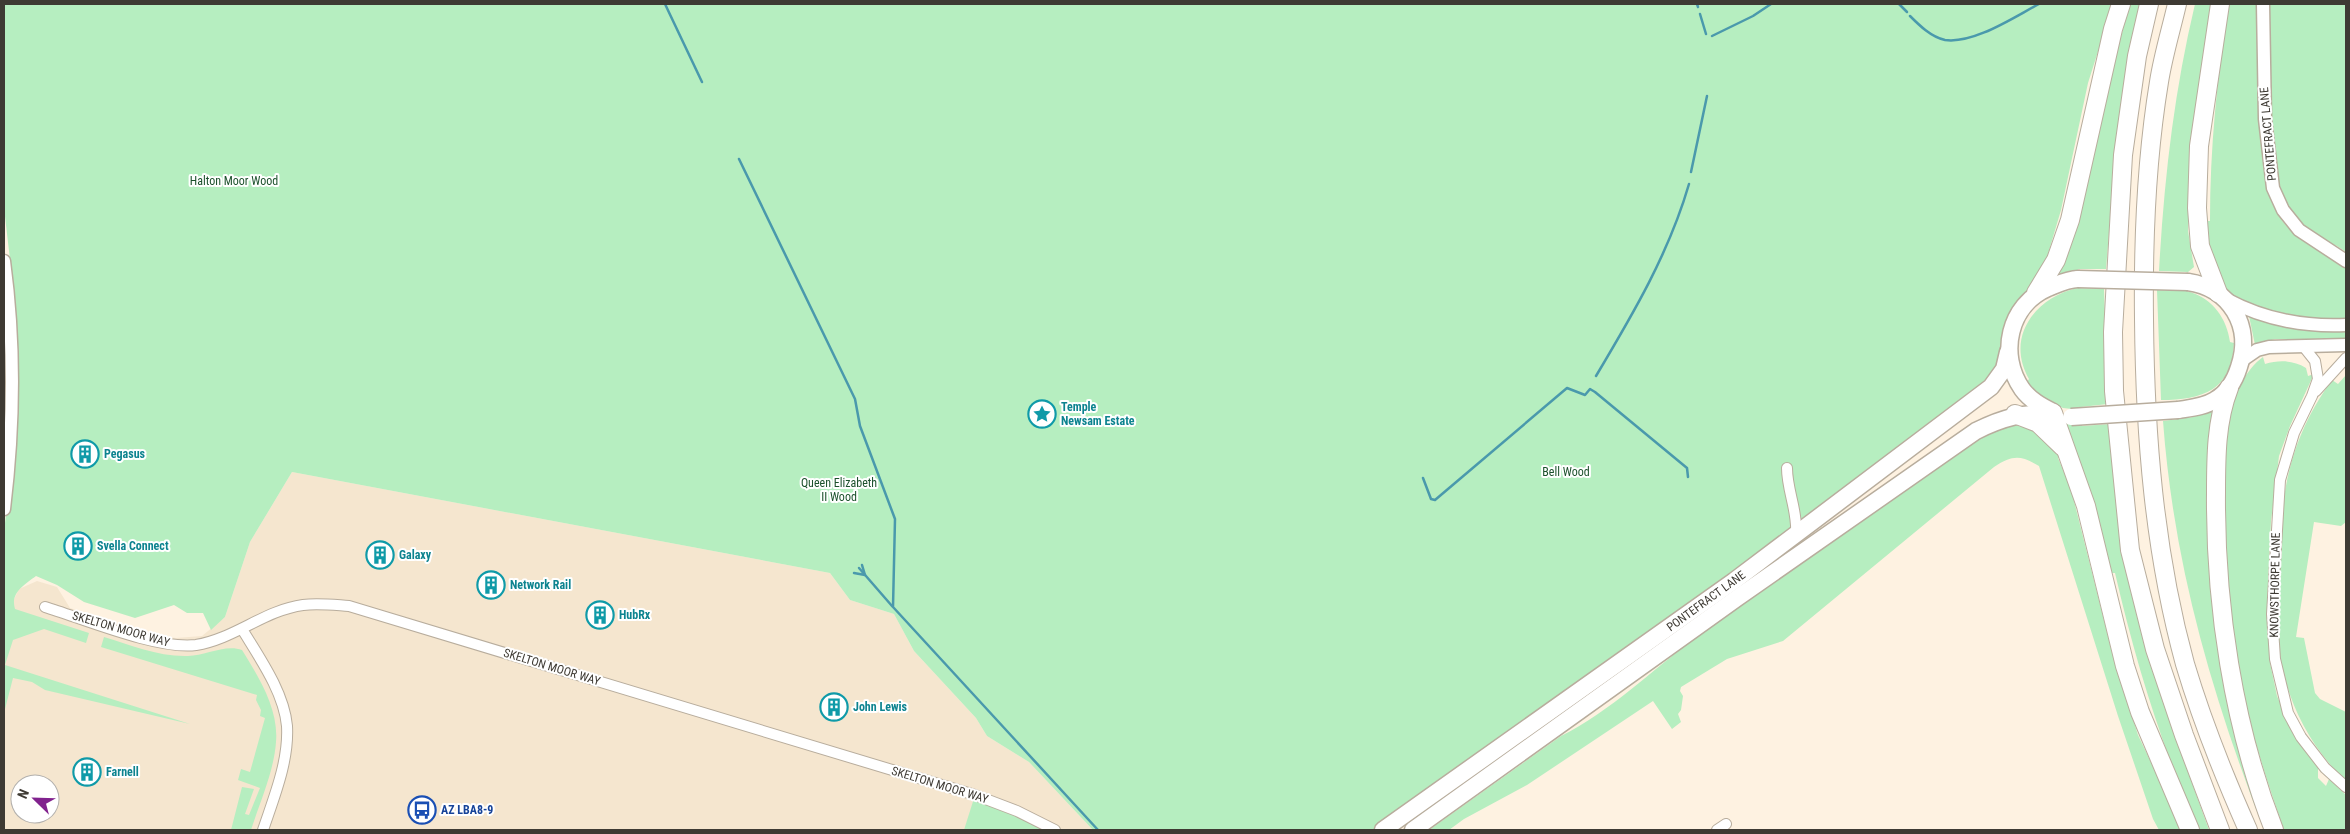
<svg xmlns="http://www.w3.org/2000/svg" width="2350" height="834" font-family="'Roboto Condensed',sans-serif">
<rect width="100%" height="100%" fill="#fef2e1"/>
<path fill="#f5e6cf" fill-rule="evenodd" d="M292 472 830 573 850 600 894 614 914 651 976 718 987 736 1029 762 1093 830H4V619L19 589 37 581 57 587 70 608 152 635 176 638 202 636 225 617 250 542ZM20 784H50V814H20Z"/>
<g fill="#b6eec0">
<path d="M4 4H2113L2088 83 2061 210 2048 254 2052 256 2039 277 2017 303 1995 374 1790 533 1376 830H1093L1029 762 987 736 976 718 914 651 894 614 850 600 830 573 292 472 250 542 225 617 211 630 203 613H187L174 605 135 618 84 602 57 585 36 576C24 585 10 593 15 609L89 633 86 643 44 629 13 640 5 665 190 724 45 690 32 682 13 678 4 713V532L15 435 17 362 13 285 4 208Z"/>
<polygon points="2130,4 2141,4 2117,136 2106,269 2078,269 2077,272 2055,276"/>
<path d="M2195 4H2213L2190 173 2188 231 2194 267 2188 272 2159 271C2164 180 2174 92 2195 4Z"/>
<path d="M2229 4H2258L2263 158C2266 188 2273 218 2298 237 2313 249 2331 255 2346 269V319C2315 322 2250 314 2228 291 2211 273 2209 244 2206 221H2210C2210 148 2217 76 2229 4Z"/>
<polygon points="2267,4 2346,4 2346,252 2337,246 2318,238 2292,218 2273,178"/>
<path d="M2077 288 2104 289 2108 404 2081 407V410L2063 408 2049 402 2037 393 2027 382 2029 379C2005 337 2035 298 2077 288Z"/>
<path d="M2157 290C2168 291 2180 289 2190 292 2213 299 2227 319 2230 342L2234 343C2232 390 2203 400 2161 400Z"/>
<polygon points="2249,316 2346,329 2346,339 2275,339 2255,345"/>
<path d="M2263 357 2265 364C2279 360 2293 360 2306 368L2308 376 2314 374 2290 426 2279 456 2271 521 2267 604 2270 663 2277 696 2288 721 2318 765V778L2326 786 2329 779 2346 795V830H2284C2270 790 2256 748 2246 706 2230 631 2224 552 2225 476 2225 457 2223 433 2228 415 2234 395 2246 369 2263 357Z"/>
<path d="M2346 375V522L2341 526 2314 522 2296 637 2304 638 2315 693 2320 699 2346 712V782C2317 753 2296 719 2285 679 2277 651 2278 621 2278 592 2279 511 2283 447 2332 380L2338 384Z"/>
<path d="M2216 408 2213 536 2270 830H2264C2212 695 2174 567 2163 421L2193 417V415L2206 413Z"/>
<path d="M2065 423 2082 424V426L2110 424 2150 655 2171 725 2209 830H2199C2161 746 2136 663 2115 573H2112L2092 502Z"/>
<path d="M2011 425C2034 426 2046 440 2062 455L2058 458 2071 489 2112 652 2138 735 2183 830H2159L2153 819 2118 716 2039 466C2020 455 2013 455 1994 467L1783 641 1727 659 1681 687 1680 691 1683 696 1681 710 1678 714 1681 722 1672 729 1653 701 1527 785 1464 819 1449 830H1429L1561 736C1611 711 1651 671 1695 638 1792 569 1888 501 1986 433Z"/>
<path d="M104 637C131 645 159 657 188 656 205 656 225 644 242 650 258 676 279 709 276 742 274 771 260 802 251 830H231L242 787 254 789 245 814 249 815 260 788 238 780 241 769 250 772 265 718 260 716 261 710 256 700 257 695 101 647Z"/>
<polygon points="975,795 1055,830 964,830"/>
</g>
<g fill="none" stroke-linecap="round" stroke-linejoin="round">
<g stroke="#4a99ac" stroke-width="2.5">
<polyline points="665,4 702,82"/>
<polyline points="1697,4 1698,7"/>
<polyline points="1899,4 1907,12"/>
<polyline points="1700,14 1706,34"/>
<path d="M1910 16C1919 25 1931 37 1945 40 1974 44 2014 17 2039 4"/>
<polyline points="1712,36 1753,16 1771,4"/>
<polyline points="739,159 855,399 860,426 895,519 893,607 1098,830"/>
<polyline points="1691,172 1707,96"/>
<path d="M1596 376C1633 314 1669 253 1689 184"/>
<polyline points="1423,478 1431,499 1435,500 1567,388 1585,395 1590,389 1595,392 1687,468 1688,477"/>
<polyline points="859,568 892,606"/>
<polyline points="854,573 865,575 862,565"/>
</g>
<g stroke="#b8ad9d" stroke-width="12">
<g id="minor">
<polyline points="2303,346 2315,361 2318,379 2312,396 2294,433 2280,480 2272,614 2275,659 2288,713 2301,737 2325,768 2346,787"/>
<polyline points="2316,391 2346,358"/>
<path d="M1787 468C1787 491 1798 511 1796 535"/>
<path d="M45 607C84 619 158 650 196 645 234 639 265 610 303 605 318 603 334 605 349 606L975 795 1017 811 1055 830"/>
<path d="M242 629C259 657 284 692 287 726 289 761 274 797 263 830"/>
<polyline points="1717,830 1726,824"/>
</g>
</g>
<g stroke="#b8ad9d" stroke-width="15">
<g id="tertiary">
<polyline points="2263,4 2265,119 2273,188 2283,210 2299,230 2346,261"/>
<path d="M4 261C15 342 14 427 4 509"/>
<path d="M2226 299C2263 319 2304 327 2346 325"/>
<polyline points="2241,361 2257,350 2269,347 2346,345"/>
</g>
</g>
<g stroke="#b8ad9d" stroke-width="19">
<g id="trunk">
<path d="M2178 410C2190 408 2204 407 2215 400 2227 393 2235 380 2239 367 2253 326 2230 288 2188 282"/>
<path d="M2053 412C2041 406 2030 400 2022 389 1998 354 2009 305 2048 288 2058 284 2068 279 2078 279"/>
<polyline points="1383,830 1734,581 1991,387 2004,369 2008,352"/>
<path d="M1413 830 1737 598 1976 431C2004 417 2022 413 2053 413"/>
</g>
</g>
<g stroke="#b8ad9d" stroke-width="20">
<g id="motorway">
<polyline points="2149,4 2137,56 2123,155 2113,332 2114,391 2130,550 2155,649 2184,735 2220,830"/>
<path d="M2177 4C2171 30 2163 56 2159 82 2146 161 2143 240 2144 319 2145 435 2154 551 2185 664 2202 721 2224 776 2248 830"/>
<polyline points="2036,293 2056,260 2070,220 2113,29 2121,4"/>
<polyline points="2218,293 2200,246 2197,208 2199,146 2220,4"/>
<path d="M2229 388C2216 421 2216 458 2216 493 2215 605 2233 725 2274 830"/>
<polyline points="2053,413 2086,506 2125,666 2140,712 2190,830"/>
<polyline points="2015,414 2038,423 2063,447"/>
</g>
</g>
<use href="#minor" stroke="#fff" stroke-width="10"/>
<use href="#tertiary" stroke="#fff" stroke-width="12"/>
<use href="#trunk" stroke="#fff" stroke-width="16"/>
<use href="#motorway" stroke="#fff" stroke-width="18"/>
<g stroke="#b8ad9d" stroke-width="19" stroke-linecap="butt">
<g id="trunk-bridge">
<polyline points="2078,279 2188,282"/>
<polyline points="2071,417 2178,410"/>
</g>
</g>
<use href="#trunk-bridge" stroke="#fff" stroke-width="16"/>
</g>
<defs>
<g id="sight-ring" transform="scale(1.4375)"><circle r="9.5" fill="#fff" stroke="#0f9aa8" stroke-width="1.5"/><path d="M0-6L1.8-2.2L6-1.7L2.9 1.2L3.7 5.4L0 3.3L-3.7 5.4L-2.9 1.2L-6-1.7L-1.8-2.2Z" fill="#0f9aa8"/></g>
<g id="building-ring" transform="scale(1.4375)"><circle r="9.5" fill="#fff" stroke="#0f9aa8" stroke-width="1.5"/><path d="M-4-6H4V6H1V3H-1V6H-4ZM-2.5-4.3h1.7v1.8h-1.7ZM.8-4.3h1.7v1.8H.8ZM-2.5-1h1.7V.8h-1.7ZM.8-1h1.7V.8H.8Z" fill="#0f9aa8"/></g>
<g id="bus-ring" transform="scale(1.4375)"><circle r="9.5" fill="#fff" stroke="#1a4fb4" stroke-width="1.5"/><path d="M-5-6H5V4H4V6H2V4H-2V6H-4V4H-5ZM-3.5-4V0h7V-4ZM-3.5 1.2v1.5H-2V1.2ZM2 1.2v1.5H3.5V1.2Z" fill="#1a4fb4"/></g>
</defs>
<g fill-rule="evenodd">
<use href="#sight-ring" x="1042" y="414"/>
<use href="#building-ring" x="85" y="454"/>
<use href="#building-ring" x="78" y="546"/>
<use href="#building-ring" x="380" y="555"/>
<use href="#building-ring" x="491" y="585"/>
<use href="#building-ring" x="600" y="615"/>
<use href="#building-ring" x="834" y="707"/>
<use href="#building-ring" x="87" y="772"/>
<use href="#bus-ring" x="422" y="810"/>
</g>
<g text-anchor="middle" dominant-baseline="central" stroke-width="4" stroke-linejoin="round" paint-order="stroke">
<g font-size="12" fill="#3e3a33" stroke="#fff">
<text transform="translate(2268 134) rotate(-95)">PONTEFRACT LANE</text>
<text transform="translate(2275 585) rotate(-89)">KNOWSTHORPE LANE</text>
<text transform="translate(1706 601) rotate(-36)">PONTEFRACT LANE</text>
<text transform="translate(121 629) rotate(16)">SKELTON MOOR WAY</text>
<text transform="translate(552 667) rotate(17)">SKELTON MOOR WAY</text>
<text transform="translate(940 785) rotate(17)">SKELTON MOOR WAY</text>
</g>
<g font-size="12" fill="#1b502b" stroke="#fff">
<text x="234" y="181">Halton Moor Wood</text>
<text x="1566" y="472">Bell Wood</text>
<text x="839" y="483">Queen Elizabeth<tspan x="839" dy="14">II Wood</tspan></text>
</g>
<g font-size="12" font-weight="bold" fill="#0d838f" stroke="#fff" text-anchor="start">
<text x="1061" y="407">Temple<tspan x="1061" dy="14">Newsam Estate</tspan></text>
<text x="104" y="454">Pegasus</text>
<text x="97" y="546">Svella Connect</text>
<text x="399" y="555">Galaxy</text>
<text x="510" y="585">Network Rail</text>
<text x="619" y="615">HubRx</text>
<text x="853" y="707">John Lewis</text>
<text x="106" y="772">Farnell</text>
</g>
<g font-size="12" font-weight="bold" fill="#164399" stroke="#fff" text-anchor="start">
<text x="441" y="810">AZ LBA8-9</text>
</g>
</g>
<rect width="2350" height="834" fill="none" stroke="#3e3a33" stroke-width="10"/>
<g transform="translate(35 799) rotate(293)"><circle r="24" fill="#ffffff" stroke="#b2b0ad"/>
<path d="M0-4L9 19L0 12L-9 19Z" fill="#81228e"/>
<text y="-8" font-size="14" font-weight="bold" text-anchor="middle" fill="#3e3a33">N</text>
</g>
</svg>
